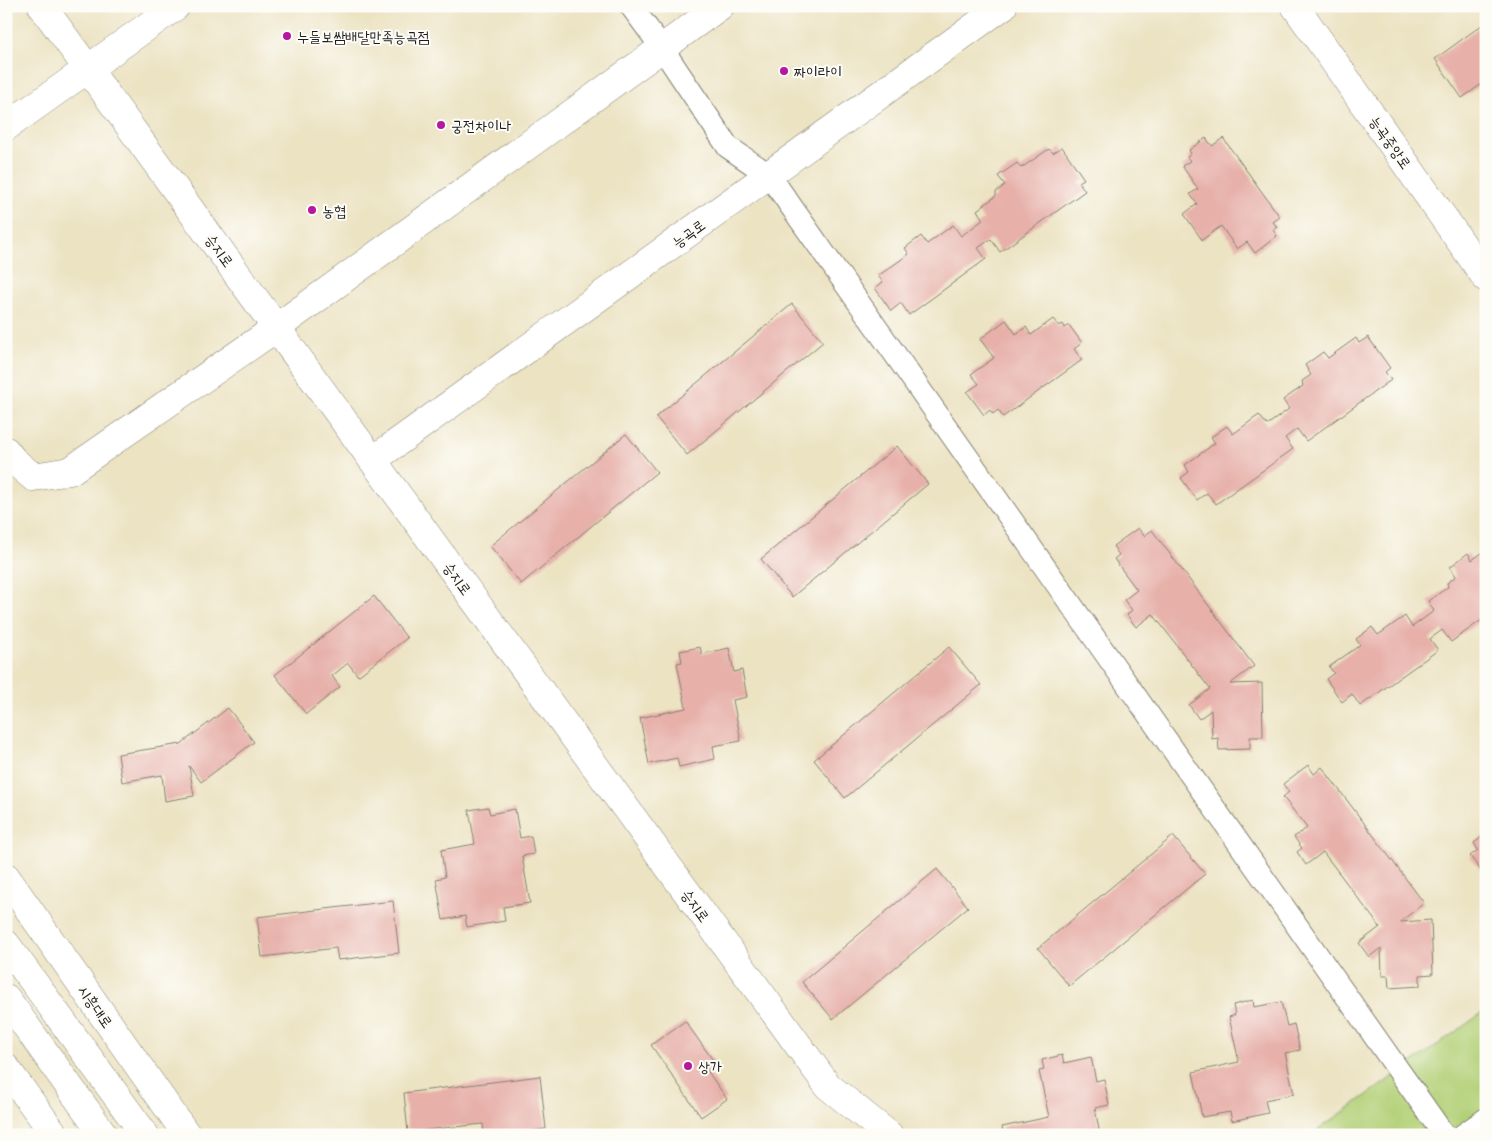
<svg xmlns="http://www.w3.org/2000/svg" width="1492" height="1141" font-family="Mali,'Poor Story',sans-serif">
<rect width="100%" height="100%" fill="#fdfcf7"/>
<filter id="ink" filterUnits="userSpaceOnUse"><feTurbulence type="fractalNoise" baseFrequency=".02" numOctaves="2"/><feDisplacementMap in="SourceGraphic" scale="10" xChannelSelector="R" yChannelSelector="G"/><feConvolveMatrix kernelMatrix="1 2 1 2 8 2 1 2 1" color-interpolation-filters="sRGB"/></filter>
<filter id="wash" filterUnits="userSpaceOnUse"><feTurbulence type="fractalNoise" baseFrequency=".0096" numOctaves="4" result="noise"/><feDisplacementMap in="SourceGraphic" scale="20" xChannelSelector="R" yChannelSelector="G"/><feGaussianBlur stdDeviation="1.12" result="paint"/><feColorMatrix in="noise" values="0 0 0 0 0 0 0 0 0 0 0 0 0 0 0 0 0 1.4 0 .05"/><feComposite in="paint" operator="in"/></filter>
<g filter="url(#wash)">
<rect width="100%" height="100%" fill="#ece3c3"/>
<polygon fill="#b2d077" stroke="#67764a" points="1486,1010 1486,1135 1311,1135"/>
<g id="blocks">
<g fill="#e7b1aa">
<polygon points="1486,22 1486,81 1462,98 1435,59"/>
<polygon points="1206,138 1212,146 1223,138 1280,217 1273,222 1277,227 1273,230 1277,236 1255,253 1247,242 1237,249 1221,226 1202,240 1184,214 1197,204 1190,194 1198,189 1182,166 1190,161 1187,157 1191,154 1189,150"/>
<polygon points="1062,147 1084,179 1079,182 1085,191 1000,252 991,239 978,248 986,259 909,315 901,303 891,311 875,288 883,282 878,276 909,254 905,248 921,236 927,244 953,225 961,236 983,220 977,210 996,196 996,192 1005,185 998,176 1017,163 1021,168 1049,149 1053,153"/>
<polygon points="792,304 823,342 687,455 656,417"/>
<polygon points="1053,319 1059,326 1063,324 1065,328 1069,325 1082,343 1074,349 1082,360 1003,417 998,410 993,414 990,410 984,415 967,392 979,384 971,374 994,358 980,339 1006,320 1016,334 1026,327 1031,335"/>
<polygon points="1368,337 1390,368 1385,372 1391,380 1306,441 1297,429 1285,438 1293,449 1216,504 1207,493 1197,500 1181,478 1189,472 1185,465 1215,443 1211,437 1227,426 1233,434 1259,415 1267,425 1289,409 1283,400 1303,386 1302,381 1311,375 1305,365 1323,352 1328,358 1356,338 1359,343"/>
<polygon points="626,434 657,472 521,584 490,546"/>
<polygon points="897,446 928,484 792,597 761,559"/>
<polygon points="1138,528 1144,536 1152,530 1254,666 1230,684 1262,683 1263,737 1250,737 1250,749 1219,750 1218,738 1212,739 1211,710 1199,719 1189,705 1210,689 1153,614 1136,627 1127,615 1132,610 1124,600 1137,590 1114,559 1119,555 1113,546"/>
<polygon points="1486,550 1486,617 1451,642 1442,630 1430,639 1438,650 1360,706 1352,694 1342,702 1326,679 1334,673 1329,667 1360,645 1356,639 1372,627 1378,635 1405,616 1412,627 1434,611 1428,601 1448,587 1447,583 1456,576 1450,567 1468,553 1472,560"/>
<polygon points="374,596 407,638 358,676 348,663 332,676 340,687 306,714 275,675"/>
<polygon points="700,647 702,654 729,648 734,672 742,670 747,697 733,700 741,741 713,746 715,759 679,767 677,758 649,764 640,718 686,708 677,663 682,662 680,651"/>
<polygon points="949,647 981,685 845,798 814,760"/>
<polygon points="228,708 254,742 201,782 189,766 194,796 165,801 162,775 122,782 118,754 181,744"/>
<polygon points="1308,765 1314,774 1322,767 1424,903 1400,922 1431,920 1433,974 1420,975 1420,986 1389,988 1388,976 1382,976 1381,948 1369,957 1359,943 1380,927 1323,852 1306,865 1297,852 1302,848 1294,837 1307,828 1283,797 1289,792 1283,784"/>
<polygon points="488,807 490,814 515,809 520,838 531,836 534,854 522,856 530,903 503,907 505,921 467,927 465,916 443,920 436,879 445,877 441,850 475,844 469,810"/>
<polygon points="1486,834 1486,877 1470,856 1478,850 1474,843"/>
<polygon points="1173,836 1205,874 1069,986 1038,948"/>
<polygon points="937,869 968,907 833,1019 802,982"/>
<polygon points="393,901 399,953 338,960 336,948 262,957 257,917"/>
<polygon points="1253,1000 1254,1007 1281,1002 1287,1026 1294,1024 1300,1050 1285,1053 1294,1094 1265,1100 1268,1113 1232,1121 1230,1112 1202,1117 1193,1072 1239,1062 1229,1017 1235,1015 1233,1005"/>
<polygon points="685,1021 715,1063 706,1069 727,1099 701,1117 651,1045"/>
<polygon points="1062,1055 1064,1063 1091,1057 1096,1081 1104,1079 1109,1105 1095,1108 1100,1135 1004,1135 1002,1127 1049,1117 1039,1071 1044,1070 1042,1060"/>
<polygon points="540,1076 546,1129 498,1135 484,1135 483,1124 408,1132 404,1093"/>
</g>
</g>
</g>
<g filter="url(#ink)">
<use href="#blocks" fill-opacity="0" stroke="#848070" stroke-width="1"/>
<g fill="none" stroke-linecap="round" stroke-linejoin="round">
<g stroke="#848070" stroke-width="24">
<g id="pedestrian">
<polyline points="631,6 662,48 728,147 769,175 1444,1135"/>
<polyline points="1463,1135 1486,1119"/>
</g>
</g>
<g stroke="#848070" stroke-width="29">
<g id="minor">
<polyline points="6,127 176,6"/>
<polyline points="6,451 13,460 33,477 70,471 276,328 720,6"/>
</g>
</g>
<g stroke="#848070" stroke-width="29">
<g id="tertiary">
<polyline points="42,6 828,1086 889,1135"/>
<polyline points="1295,6 1486,278"/>
<polyline points="373,460 1003,6"/>
</g>
</g>
<g stroke="#848070" stroke-width="29">
<g id="primary">
<polyline points="6,877 187,1135"/>
<polyline points="6,944 145,1135"/>
<polyline points="6,998 104,1135"/>
<polyline points="6,1068 55,1135"/>
</g>
</g>
<use href="#pedestrian" stroke="#fff" stroke-width="22"/>
<use href="#minor" stroke="#fff" stroke-width="28"/>
<use href="#tertiary" stroke="#fff" stroke-width="28"/>
<use href="#primary" stroke="#fff" stroke-width="28"/>
</g>
</g>
<g fill="#b5179e" stroke="#fdfcf7" stroke-width="2">
<circle cx="287" cy="36" r="5"/>
<circle cx="784" cy="71" r="5"/>
<circle cx="441" cy="125" r="5"/>
<circle cx="312" cy="210" r="5"/>
<circle cx="688" cy="1066" r="5"/>
</g>
<g text-anchor="middle" dominant-baseline="central" stroke-width="4" stroke-linejoin="round" paint-order="stroke">
<g font-size="15" fill="#1c1c1c" stroke="#fdfcf7" text-anchor="start">
<text x="297" y="36">누들보쌈배달만족능곡점</text>
<text x="794" y="71">짜이라이</text>
<text x="451" y="125">궁전차이나</text>
<text x="322" y="210">농협</text>
<text x="698" y="1066">상가</text>
</g>
<g font-size="15" fill="#1c1c1c" stroke="#fdfcf7">
<text transform="translate(1391 142) rotate(55)">능곡중앙로</text>
<text transform="translate(688 233) rotate(-36)">능곡로</text>
<text transform="translate(220 250) rotate(54)">승지로</text>
<text transform="translate(458 578) rotate(54)">승지로</text>
<text transform="translate(696 905) rotate(54)">승지로</text>
<text transform="translate(96 1006) rotate(55)">시흥대로</text>
</g>
</g>
<rect width="1492" height="1141" fill="none" stroke="#fdfcf7" stroke-width="25"/>
</svg>
